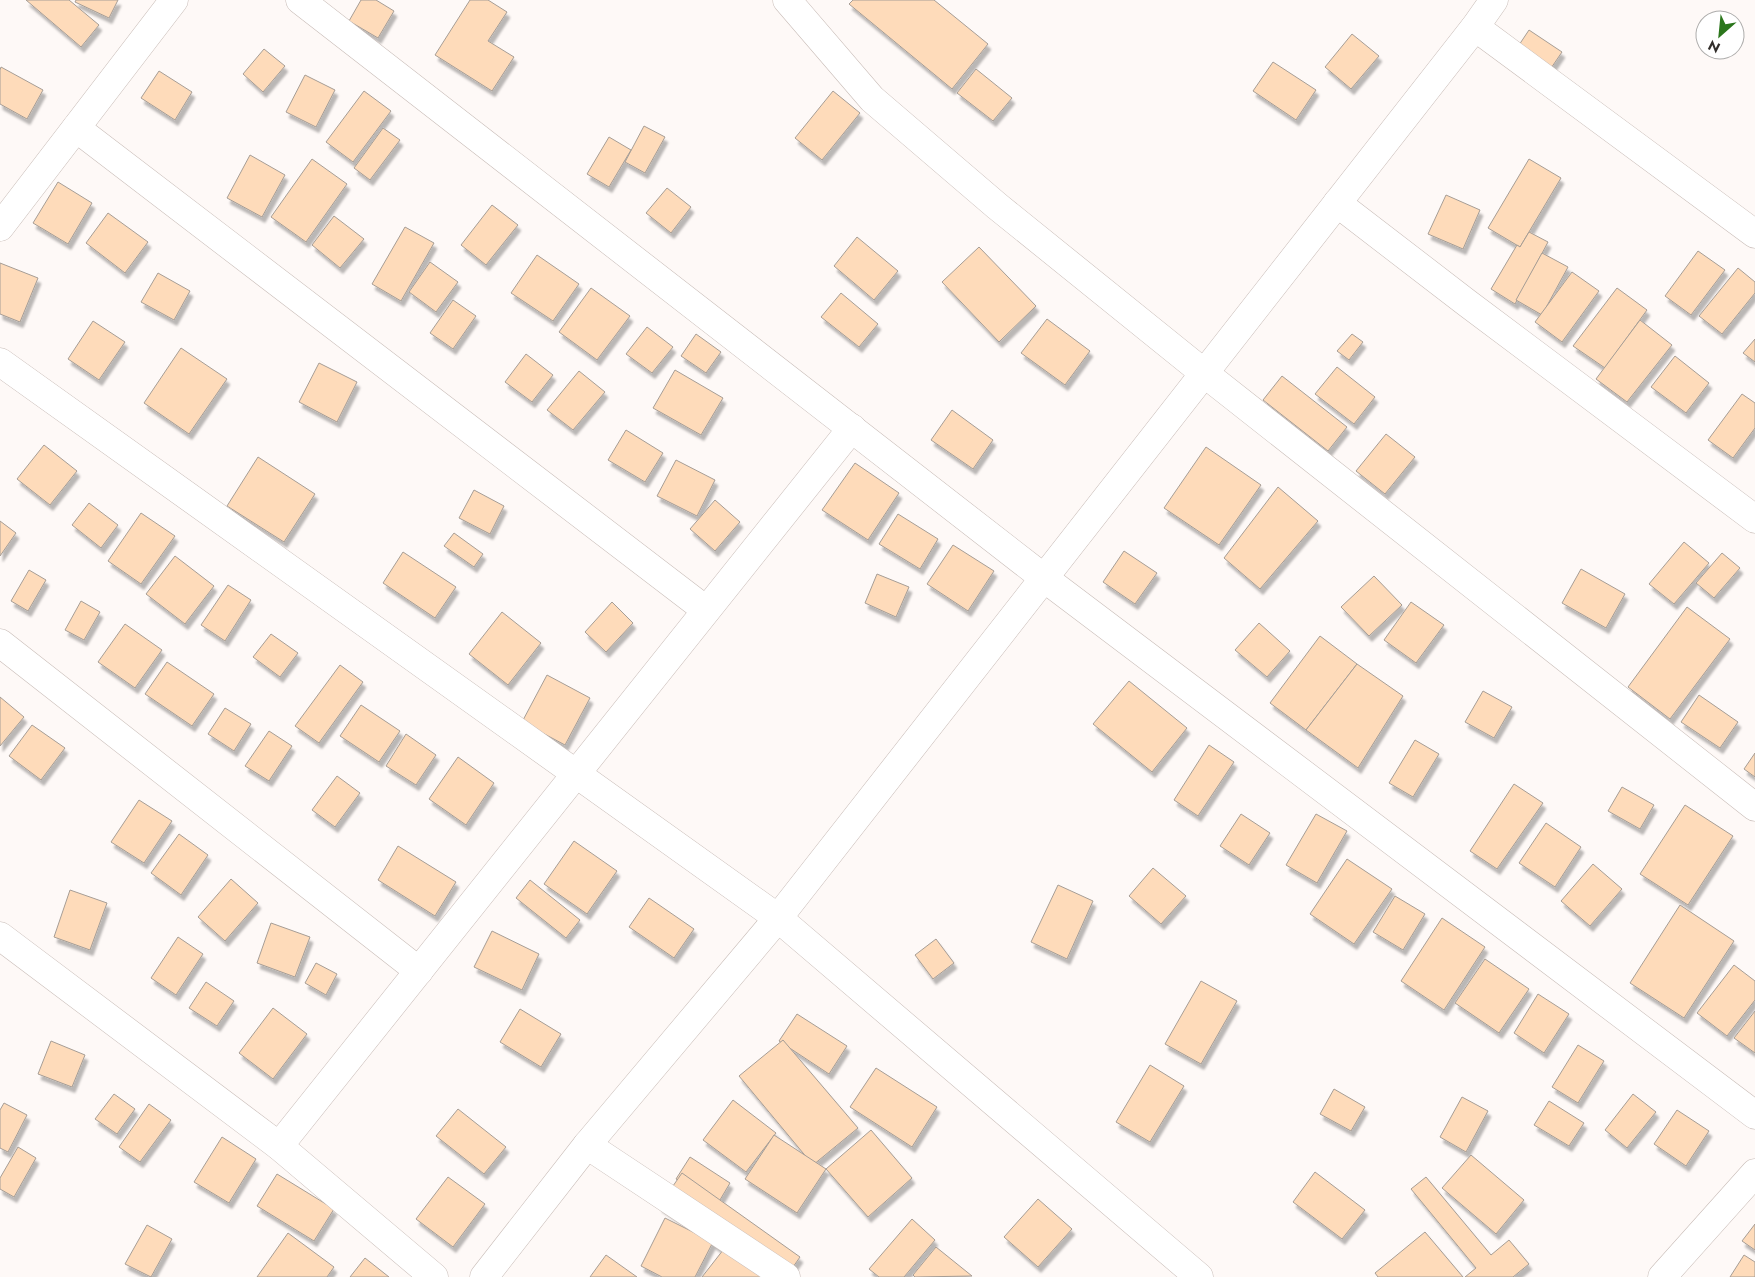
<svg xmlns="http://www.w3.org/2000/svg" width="1755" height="1277" font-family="Jost,sans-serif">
<defs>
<filter id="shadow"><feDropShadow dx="3" dy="5.5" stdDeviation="1" flood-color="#0004"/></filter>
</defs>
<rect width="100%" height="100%" fill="#fef9f7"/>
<g fill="#fedbba" stroke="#a69d95" filter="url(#shadow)">
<polygon points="26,0 69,0 99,25 81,47"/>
<polygon points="76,0 118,0 109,18 75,2"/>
<polygon points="361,0 376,0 394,11 378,38 349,21"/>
<polygon points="470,0 488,0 507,12 488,41 514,57 492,91 435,55"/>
<polygon points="853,0 934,0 988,44 952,89 849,4"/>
<polygon points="1529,30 1562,52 1547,74 1515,51"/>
<polygon points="1352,34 1379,56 1351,89 1325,67"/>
<polygon points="264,49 285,66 263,92 243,74"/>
<polygon points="1273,62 1316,90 1296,120 1253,91"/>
<polygon points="1,67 43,90 27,119 0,104 0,70"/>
<polygon points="976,69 1012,98 993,121 957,93"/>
<polygon points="159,71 192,92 175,120 141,98"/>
<polygon points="305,75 335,90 316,127 286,112"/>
<polygon points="364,91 391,111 353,162 326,142"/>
<polygon points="833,91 860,113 822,160 795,138"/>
<polygon points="644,126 665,137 645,173 625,162"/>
<polygon points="383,128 400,140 370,180 354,168"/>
<polygon points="609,137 631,150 609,187 587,174"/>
<polygon points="250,155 285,175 262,217 227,198"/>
<polygon points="312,159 347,184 306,242 271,217"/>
<polygon points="1529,159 1561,178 1520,247 1488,228"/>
<polygon points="58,182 92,203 68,244 33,223"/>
<polygon points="667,188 691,207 671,233 646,213"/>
<polygon points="1446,195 1480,210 1463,249 1428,234"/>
<polygon points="492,205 518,225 486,265 461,245"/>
<polygon points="108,213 148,242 125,273 86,243"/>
<polygon points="334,216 364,239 340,268 312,245"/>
<polygon points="405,227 434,243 401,301 372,284"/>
<polygon points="1529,232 1548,242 1515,304 1491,289 1517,245 1520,247"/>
<polygon points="857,237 898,271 874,300 834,266"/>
<polygon points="979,247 1036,306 999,342 942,282"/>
<polygon points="1698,251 1725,270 1691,315 1665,296"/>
<polygon points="1542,253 1568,267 1542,315 1516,300"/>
<polygon points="537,255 579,284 553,321 511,293"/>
<polygon points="430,262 458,282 436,312 409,292"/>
<polygon points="0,263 38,278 20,322 0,314"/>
<polygon points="1738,268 1755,282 1755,293 1722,334 1699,316"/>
<polygon points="1572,272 1599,291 1562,342 1535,322"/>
<polygon points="158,273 190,291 174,320 141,302"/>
<polygon points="591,288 630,316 597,360 559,332"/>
<polygon points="1617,288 1647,310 1605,368 1573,346"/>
<polygon points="841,293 878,324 859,347 821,317"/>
<polygon points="453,300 476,316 453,349 430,333"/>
<polygon points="1047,319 1090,351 1065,385 1021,353"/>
<polygon points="1640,320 1672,345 1627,402 1596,379"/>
<polygon points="93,321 125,342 99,380 68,359"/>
<polygon points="647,327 673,347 652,373 626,354"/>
<polygon points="696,334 721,352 706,373 681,356"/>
<polygon points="1352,334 1363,342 1349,360 1337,351"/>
<polygon points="1755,339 1755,362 1743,353"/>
<polygon points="181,348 227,379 189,434 144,403"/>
<polygon points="526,354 553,375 532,402 505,382"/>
<polygon points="1675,356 1709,383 1686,413 1651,387"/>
<polygon points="319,363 357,382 337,422 299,402"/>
<polygon points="1337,367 1375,397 1354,424 1315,394"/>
<polygon points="675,370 723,398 701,435 653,408"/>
<polygon points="579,371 605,392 573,430 547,410"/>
<polygon points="1282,376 1347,427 1328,451 1263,400"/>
<polygon points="1742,394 1755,403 1755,428 1733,458 1708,440"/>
<polygon points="952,410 993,440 973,469 931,440"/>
<polygon points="626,430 663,453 645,482 608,460"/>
<polygon points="1386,434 1415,457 1385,494 1356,471"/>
<polygon points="44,445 77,471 50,505 17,479"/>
<polygon points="1206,447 1261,485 1219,545 1164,508"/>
<polygon points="258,457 315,494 284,542 227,506"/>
<polygon points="676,460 715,480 697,516 657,496"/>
<polygon points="855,463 899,493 868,540 822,510"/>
<polygon points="1278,487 1318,521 1260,589 1224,558"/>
<polygon points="474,490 504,506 490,534 459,518"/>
<polygon points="715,500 740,522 715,551 690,529"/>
<polygon points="89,503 118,525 101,548 72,525"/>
<polygon points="141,513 175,536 141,584 108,561"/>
<polygon points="898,514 938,539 920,569 879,544"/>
<polygon points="0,521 16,533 0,556"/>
<polygon points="454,533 483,554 474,567 444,546"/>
<polygon points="1684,542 1709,563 1674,604 1649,584"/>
<polygon points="953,545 994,571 968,611 927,584"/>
<polygon points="1124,551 1157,573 1135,604 1103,582"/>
<polygon points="403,552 456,587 435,618 383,583"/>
<polygon points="1722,553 1740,568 1714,598 1696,583"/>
<polygon points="175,556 214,586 185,624 146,594"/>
<polygon points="1581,569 1625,594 1606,628 1562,603"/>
<polygon points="29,570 46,580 28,611 11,601"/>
<polygon points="877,574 909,587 896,617 865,603"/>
<polygon points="1374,576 1402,605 1369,636 1341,607"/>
<polygon points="228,585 251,600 225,641 201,625"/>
<polygon points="81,601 100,612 84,640 65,630"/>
<polygon points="612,602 633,623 606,652 585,632"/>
<polygon points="1411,602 1444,625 1416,663 1384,640"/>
<polygon points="1687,607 1730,639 1670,719 1628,687"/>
<polygon points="502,612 541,643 508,685 469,654"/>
<polygon points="1259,623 1290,651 1267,677 1235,650"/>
<polygon points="125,624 162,650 135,688 98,662"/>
<polygon points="271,634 298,653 280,677 253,657"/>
<polygon points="1320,636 1357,664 1306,730 1270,703"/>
<polygon points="167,662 214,694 192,726 145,694"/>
<polygon points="1357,664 1403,696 1358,768 1306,730"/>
<polygon points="340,665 363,682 319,743 295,726"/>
<polygon points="547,675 590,698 565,745 522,722"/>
<polygon points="1129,681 1187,728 1152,772 1093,724"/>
<polygon points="1483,691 1512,707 1494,738 1465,722"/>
<polygon points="1699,695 1738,722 1720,748 1681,722"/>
<polygon points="0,697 24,717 0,746"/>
<polygon points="361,705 400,731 379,762 340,736"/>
<polygon points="225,708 251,724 234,751 208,734"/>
<polygon points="32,725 65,748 41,780 9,756"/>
<polygon points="269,731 292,746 269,781 245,766"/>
<polygon points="406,734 436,755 416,785 386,766"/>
<polygon points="1415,740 1439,754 1413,797 1389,783"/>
<polygon points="1209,745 1234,762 1198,816 1174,800"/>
<polygon points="1755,753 1755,777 1744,769"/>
<polygon points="458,757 494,783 466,825 429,799"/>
<polygon points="337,776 360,793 335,827 312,810"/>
<polygon points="1514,784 1543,803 1497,869 1470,851"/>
<polygon points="1622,787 1654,805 1640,829 1608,811"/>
<polygon points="139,800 172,821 144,863 111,842"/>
<polygon points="1685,805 1733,836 1688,905 1640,874"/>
<polygon points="1241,814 1270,833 1249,865 1220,846"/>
<polygon points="1316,814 1347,831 1317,883 1286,865"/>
<polygon points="1546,823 1581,847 1555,887 1519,863"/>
<polygon points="179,834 208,855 181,895 151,873"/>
<polygon points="574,841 617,871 587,914 544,884"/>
<polygon points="398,846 456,882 435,916 378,880"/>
<polygon points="1347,859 1392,889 1354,944 1310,914"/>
<polygon points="1593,864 1622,889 1590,926 1561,901"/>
<polygon points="1153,868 1186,896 1161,924 1129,896"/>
<polygon points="231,879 258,903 225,941 198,917"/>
<polygon points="530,880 580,920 566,938 516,898"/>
<polygon points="1058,885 1093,901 1067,959 1031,942"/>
<polygon points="70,890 107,903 90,950 54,937"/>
<polygon points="1395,896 1425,914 1403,950 1373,932"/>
<polygon points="649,898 694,929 674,958 629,927"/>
<polygon points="1680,905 1734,941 1684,1018 1630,983"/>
<polygon points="1442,918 1485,947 1444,1010 1401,981"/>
<polygon points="271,923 310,937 295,977 257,963"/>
<polygon points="492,931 539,954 522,990 474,967"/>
<polygon points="178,937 203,954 176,995 151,978"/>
<polygon points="936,939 954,963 933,979 915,955"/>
<polygon points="1485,959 1529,989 1499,1033 1455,1003"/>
<polygon points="316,963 337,974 326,995 305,983"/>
<polygon points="1734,965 1755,981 1755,1000 1727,1036 1697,1013"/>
<polygon points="1201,981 1237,1001 1201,1064 1165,1044"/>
<polygon points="206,982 234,1001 217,1026 189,1008"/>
<polygon points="1538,994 1569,1014 1544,1053 1514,1033"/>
<polygon points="273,1008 307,1034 273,1079 239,1053"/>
<polygon points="520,1009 561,1034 541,1067 500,1042"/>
<polygon points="1755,1011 1755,1053 1734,1038"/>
<polygon points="797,1014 847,1046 829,1074 779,1041"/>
<polygon points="783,1040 858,1128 813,1165 739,1076"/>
<polygon points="51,1041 85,1055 72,1087 38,1074"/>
<polygon points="1578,1045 1604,1061 1578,1103 1552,1087"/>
<polygon points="1150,1065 1184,1086 1150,1142 1116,1122"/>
<polygon points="876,1068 937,1107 912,1147 850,1107"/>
<polygon points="1334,1089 1365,1107 1351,1131 1320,1114"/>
<polygon points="114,1094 135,1109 117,1134 95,1119"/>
<polygon points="1633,1094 1656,1112 1627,1148 1605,1130"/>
<polygon points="1462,1097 1488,1111 1466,1152 1440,1137"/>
<polygon points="733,1100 776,1133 746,1172 703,1140"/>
<polygon points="1549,1101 1584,1123 1569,1146 1534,1125"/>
<polygon points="4,1103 27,1115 8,1152 0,1148 0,1110"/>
<polygon points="149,1104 171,1120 140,1162 119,1147"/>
<polygon points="458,1109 506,1147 484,1174 436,1136"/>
<polygon points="1677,1110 1709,1131 1686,1166 1654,1144"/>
<polygon points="871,1130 912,1178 868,1217 826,1169"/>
<polygon points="774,1135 826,1169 797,1213 745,1179"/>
<polygon points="222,1137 256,1159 229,1203 194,1182"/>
<polygon points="18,1147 36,1158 14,1197 0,1189 0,1178"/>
<polygon points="1471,1155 1524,1200 1496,1234 1442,1188"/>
<polygon points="690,1157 730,1183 717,1205 676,1179"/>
<polygon points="1315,1172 1365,1210 1342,1239 1293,1202"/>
<polygon points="682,1173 800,1257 786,1277 761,1277 659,1206"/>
<polygon points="277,1174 334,1209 314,1241 257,1206"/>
<polygon points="448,1177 485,1204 453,1247 416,1219"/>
<polygon points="1426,1177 1491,1255 1509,1240 1529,1264 1513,1277 1465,1277 1476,1268 1411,1189"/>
<polygon points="1038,1199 1072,1229 1038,1267 1004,1237"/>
<polygon points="665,1218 713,1242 695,1277 662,1277 641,1266"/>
<polygon points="912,1219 935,1240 904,1277 879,1277 869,1269"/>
<polygon points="1755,1224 1755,1250 1742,1241"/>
<polygon points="147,1225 172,1239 151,1277 125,1264"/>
<polygon points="1425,1232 1463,1277 1378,1277 1375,1273"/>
<polygon points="288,1233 334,1267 327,1277 257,1277"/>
<polygon points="727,1245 768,1277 702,1277"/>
<polygon points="936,1247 972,1276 915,1277 913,1275"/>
<polygon points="606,1255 637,1277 590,1277"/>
<polygon points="1744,1255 1755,1262 1755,1277 1730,1277"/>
<polygon points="365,1258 389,1277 350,1277"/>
</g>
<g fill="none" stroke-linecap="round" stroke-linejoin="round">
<g stroke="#c8bcb7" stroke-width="29">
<g id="minor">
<polyline points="300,0 1044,578 1755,1115"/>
<polyline points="787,0 872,99 997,206 1204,373 1755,807"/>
<polyline points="1475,27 1755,234"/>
<polyline points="76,128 706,610"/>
<polyline points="1337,203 1467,303 1755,519"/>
<polyline points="0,227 174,0"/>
<polyline points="0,362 778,918 1199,1277"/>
<polyline points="0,643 419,971"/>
<polyline points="0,936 279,1146 434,1277"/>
<polyline points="587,1145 786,1277"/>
<polyline points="279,1146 852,428"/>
<polyline points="1662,1277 1755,1173"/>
</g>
</g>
<g stroke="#c8bcb7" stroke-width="29">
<polyline id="tertiary" points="484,1277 587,1145 778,918 1475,27 1494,0"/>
</g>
<use href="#minor" stroke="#fff" stroke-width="28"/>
<use href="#tertiary" stroke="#fff" stroke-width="28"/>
</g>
<g transform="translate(1720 35) rotate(207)"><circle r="24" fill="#ffffff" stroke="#adacab"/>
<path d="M0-4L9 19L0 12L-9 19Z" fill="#2b761c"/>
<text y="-8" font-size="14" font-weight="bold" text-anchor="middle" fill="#332f2c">N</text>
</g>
</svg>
